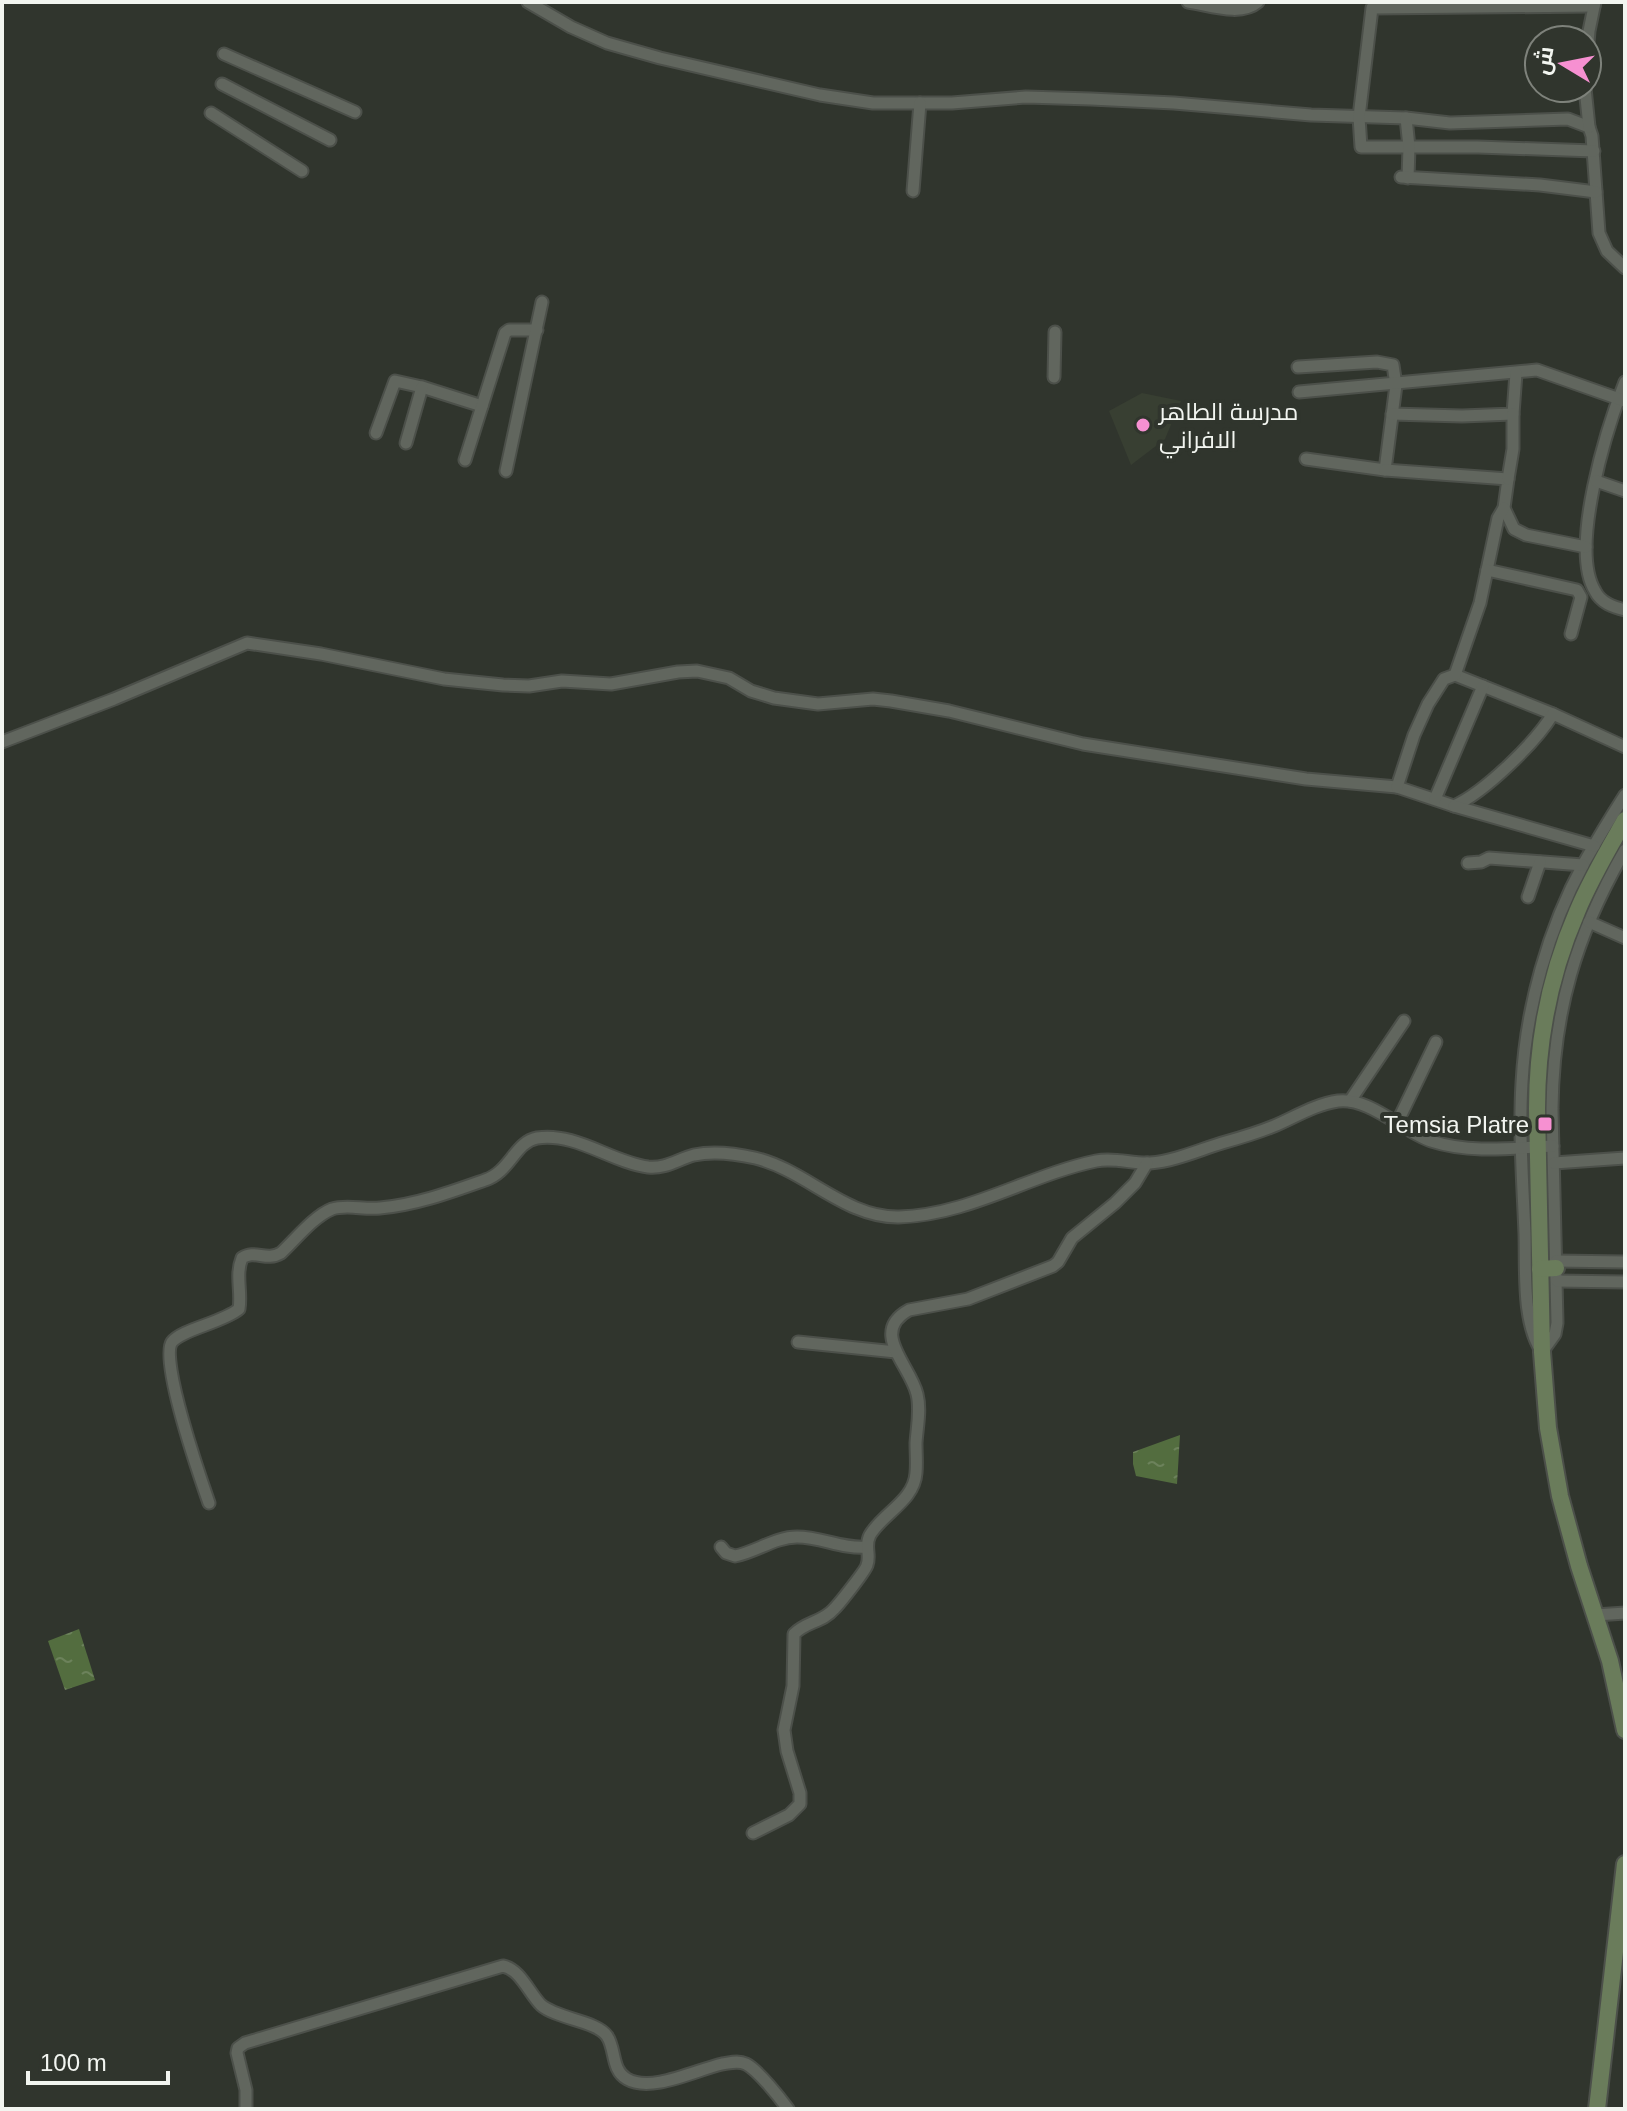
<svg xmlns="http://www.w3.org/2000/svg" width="1627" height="2111" font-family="Helvetica,Cairo,sans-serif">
<defs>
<pattern id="water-ripples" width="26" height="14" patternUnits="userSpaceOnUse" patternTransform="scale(2)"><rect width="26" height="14" fill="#536d3f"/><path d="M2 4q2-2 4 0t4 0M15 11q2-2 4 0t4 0" fill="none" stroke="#6c825b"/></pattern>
</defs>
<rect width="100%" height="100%" fill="#30352d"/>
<polygon fill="#383f32" points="1142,393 1181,401 1165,439 1131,465 1109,411"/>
<g fill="url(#water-ripples)">
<polygon points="1180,1435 1177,1484 1136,1476 1133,1464 1133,1452"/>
<polygon points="79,1629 95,1680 65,1690 48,1641"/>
</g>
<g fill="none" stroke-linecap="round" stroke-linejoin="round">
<g stroke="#4c504a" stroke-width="15">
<g id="minor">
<polyline points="528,2 571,27 607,43 660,58 820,95 873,103 952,103 1026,97 1091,99 1174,103 1311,115 1406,118 1450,123 1568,119 1589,127 1592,136 1599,233 1607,251 1625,268"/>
<path d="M1188 2C1209 5 1241 17 1258 2"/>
<polyline points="1594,6 1372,8 1359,117 1361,147 1478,147 1594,151"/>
<polyline points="224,54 355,112"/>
<polyline points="1587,54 1589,31 1595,2"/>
<polyline points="222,84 330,140"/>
<polyline points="1585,88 1589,127"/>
<polyline points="211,113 302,171"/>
<polyline points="1406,118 1409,147 1408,178"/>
<polyline points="1401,177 1540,185 1596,192"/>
<polyline points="913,191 920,103"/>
<polyline points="1298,367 1377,362 1393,365 1396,385 1385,470 1306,459"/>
<polyline points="1054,377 1055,332"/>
<path d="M1625 382C1607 427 1569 548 1595 591 1601 603 1613 607 1625 610"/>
<polyline points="1299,392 1537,370 1625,401"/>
<polyline points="1392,414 1462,416 1513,414 1516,373"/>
<polyline points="376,433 395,381 422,387 482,406"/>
<polyline points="406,443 422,387"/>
<polyline points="465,460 505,333 509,330 537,330"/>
<polyline points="1385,470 1508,479 1504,508 1514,529 1526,535 1586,547"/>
<polyline points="506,471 542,302"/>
<polyline points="1508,479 1513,449 1513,414"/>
<polyline points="1596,481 1625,491"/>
<polyline points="1487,570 1498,518 1504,508"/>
<polyline points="1455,675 1553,714"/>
<path d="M2 742 114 699 247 643 321 654 444 679 503 685 529 686 562 681 611 684 678 672 697 671 729 678 751 691 774 698 818 704 873 699 891 701 949 711 1083 744 1306 779 1397 787 1454 806C1485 792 1535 743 1553 714L1625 747"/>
<polyline points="1397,787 1414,735 1428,704 1444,679 1455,675 1480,603 1487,570 1577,590 1581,597 1571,634"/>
<path d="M1625 795C1611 817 1597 840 1584 863 1548 929 1526 1007 1522 1083 1519 1133 1523 1184 1525 1234 1526 1270 1522 1323 1542 1352L1555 1334 1557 1323 1552 1109C1553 1011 1576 935 1625 850"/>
<polyline points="1435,799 1483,686"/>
<polyline points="1454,806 1594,846"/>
<polyline points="1468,863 1481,862 1489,858 1583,865"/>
<polyline points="1528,897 1540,862"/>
<polyline points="1589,922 1625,938"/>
<polyline points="1350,1101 1404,1021"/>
<polyline points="1397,1123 1436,1042"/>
<polyline points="1554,1163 1625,1158"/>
<polyline points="1556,1261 1625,1262"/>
<polyline points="1557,1281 1625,1282"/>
<polyline points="798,1342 896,1352"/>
<path d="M209 1503C201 1480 159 1359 172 1342 182 1329 222 1323 239 1309 242 1292 235 1275 242 1258 255 1249 266 1262 281 1253 295 1240 314 1216 332 1209 347 1204 364 1210 380 1208 416 1205 451 1192 485 1180 510 1172 515 1142 537 1138 576 1132 611 1162 648 1167 666 1169 678 1159 694 1155 713 1151 737 1154 755 1158 806 1170 845 1218 899 1217 969 1215 1029 1175 1096 1161 1114 1157 1132 1164 1150 1163 1175 1161 1199 1150 1222 1143 1240 1138 1257 1133 1274 1126 1295 1117 1316 1104 1338 1101 1369 1097 1402 1131 1431 1141 1471 1154 1513 1148 1553 1146"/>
<path d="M721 1547 726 1553 735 1556C756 1552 775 1537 797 1537 822 1537 841 1549 867 1547"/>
<polyline points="1596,1615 1625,1613"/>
<path d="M753 1833 789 1815 800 1804V1793L787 1751 784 1730 793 1686 794 1634C805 1622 823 1622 834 1609 840 1603 866 1570 867 1565 871 1555 864 1546 870 1535 883 1513 914 1501 916 1473 917 1463 916 1453 916 1443 917 1427 921 1410 917 1394 910 1365 869 1332 909 1310L968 1299 1053 1266 1058 1262 1072 1238 1115 1203 1135 1183 1147 1163"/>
<path d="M246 2109V2090L237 2053 238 2048 245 2043 503 1966C520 1969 529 1993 541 2005 557 2019 597 2021 607 2036 616 2049 611 2070 627 2079 651 2093 696 2070 722 2064 730 2063 738 2060 746 2064 758 2070 780 2098 788 2109"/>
</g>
</g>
<g stroke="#4c504a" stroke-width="20">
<g id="secondary">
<path d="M1625 820C1608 850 1590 880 1577 912 1550 974 1537 1043 1537 1109L1542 1352 1548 1428 1560 1496 1579 1566 1610 1661 1625 1730"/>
<polyline points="1540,1269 1556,1268"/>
<polyline points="1597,2109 1625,1864"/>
</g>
</g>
<use href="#minor" stroke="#61665e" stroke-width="11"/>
<use href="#secondary" stroke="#6a7c5b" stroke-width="16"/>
</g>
<g fill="#f690d1" stroke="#30352d" stroke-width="3">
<circle cx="1143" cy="425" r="8"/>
<rect x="1537" y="1116" width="16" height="16" rx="4"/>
</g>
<g text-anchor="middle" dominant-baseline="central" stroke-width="8" stroke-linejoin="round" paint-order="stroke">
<g font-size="24" fill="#f2f5f0" stroke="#30352d" text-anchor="start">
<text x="1159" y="411">مدرسة الطاهر<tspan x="1159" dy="28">الافراني</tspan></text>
<text x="1529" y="1124" text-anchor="end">Temsia Platre</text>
</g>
</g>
<rect width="1627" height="2111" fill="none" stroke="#f2f5f0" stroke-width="8"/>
<g transform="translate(1563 64) rotate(280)"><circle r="38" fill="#30352d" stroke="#7e827b" stroke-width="2"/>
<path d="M0-6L14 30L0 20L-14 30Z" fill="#f690d1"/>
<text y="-12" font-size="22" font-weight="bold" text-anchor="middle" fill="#f2f5f0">ش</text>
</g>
<path d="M28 2071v12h140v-12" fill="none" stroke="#f2f5f0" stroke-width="4"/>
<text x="40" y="2071" font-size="24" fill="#f2f5f0" stroke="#30352d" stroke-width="6" paint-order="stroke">100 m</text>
</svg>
